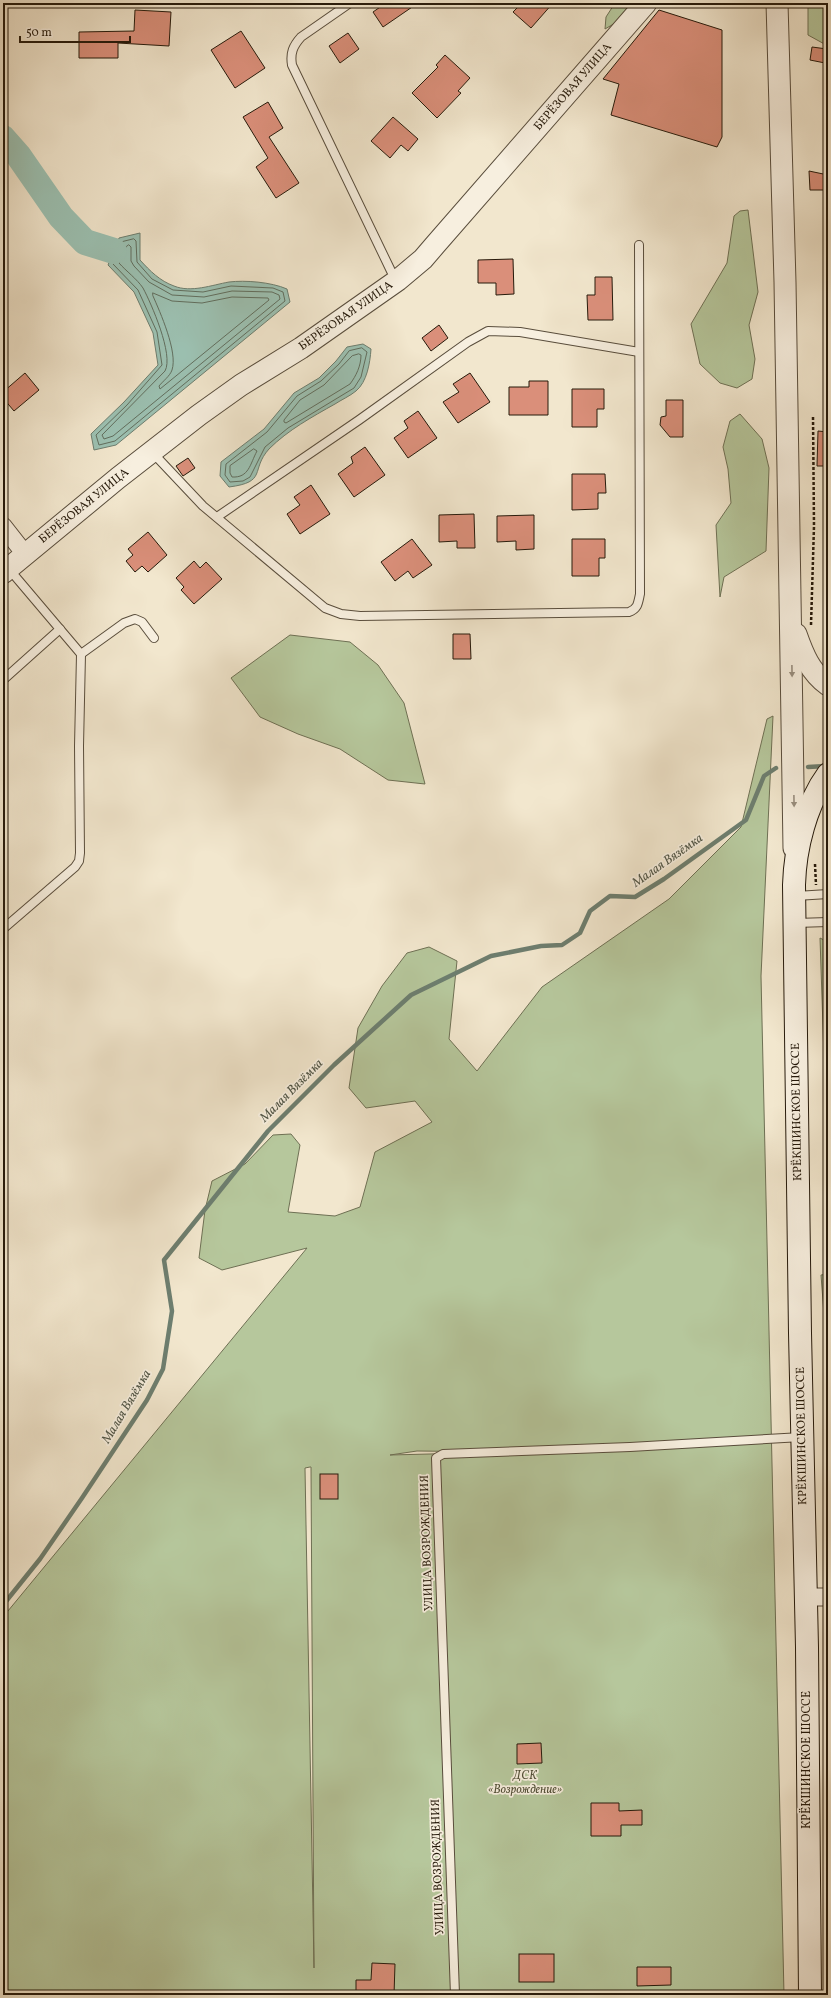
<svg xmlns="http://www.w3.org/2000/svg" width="831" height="1998" font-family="Vollkorn,serif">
<rect width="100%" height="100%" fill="#f2e7ce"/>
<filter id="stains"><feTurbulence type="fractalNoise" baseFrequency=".005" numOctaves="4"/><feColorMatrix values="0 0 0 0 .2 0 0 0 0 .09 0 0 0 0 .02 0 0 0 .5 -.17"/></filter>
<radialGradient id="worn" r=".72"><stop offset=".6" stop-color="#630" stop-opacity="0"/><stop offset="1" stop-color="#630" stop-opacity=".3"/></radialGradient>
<g fill="#b6c79c" stroke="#6e7054" fill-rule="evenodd">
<polygon points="615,3 631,3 617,22 605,29 606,17"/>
<polygon points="808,3 828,3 828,46 808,35"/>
<polygon points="748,210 758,292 749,325 755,359 752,379 737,388 720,383 700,364 691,324 727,263 734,216 740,211"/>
<polygon points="740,414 762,439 769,468 766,551 724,577 720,597 716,525 731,503 728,469 723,447 730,421"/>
<polygon points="290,635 350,642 378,665 404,703 425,784 388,780 340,749 298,734 260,717 231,678"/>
<path d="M773 716 761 976 784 1995H3V1617L307 1248 222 1270 199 1258 205 1210 212 1181 245 1164 273 1135 291 1134 300 1145 288 1212 335 1216 360 1207 375 1152 432 1122 415 1101 366 1108 349 1088 358 1028 382 986 407 953 429 947 457 961 449 1039 477 1071 542 987 669 899 741 827 767 719ZM417 1451 509 1452 390 1455ZM310 1467H311L314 1968 305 1468Z"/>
<polygon points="820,938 828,942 828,1056 824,1057"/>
<polygon points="828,1274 828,1367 821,1275"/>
</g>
<g fill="#9cc1b2" stroke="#6d7e6f">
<path d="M140 233V260C150 271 160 281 174 286 191 293 212 285 229 282 245 280 271 282 287 289L290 302 116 445 94 450 91 434 124 402 158 365 153 333 134 292 108 265 119 238Z"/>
<path d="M363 344 371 349C370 363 367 382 356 391 350 396 341 400 335 404 312 417 288 430 269 449 250 470 268 482 229 487L220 476 221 462 264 429 294 393 319 378 336 361 347 347Z"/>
</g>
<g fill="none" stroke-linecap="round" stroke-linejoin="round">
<g stroke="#616e5e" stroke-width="1">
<polygon points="134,239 136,241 137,262 152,279 173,290 203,292 231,286 273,288 283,292 285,301 115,441 99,445 96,435 127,405 162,365 157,332 138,290 113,264 122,242"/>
<path d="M129 245 131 247V261L134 266 149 282 172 295 204 297 232 291 272 292 279 295 280 299 113 436 104 439 102 435 165 371C174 355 151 303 143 288 137 279 126 271 119 263L126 247Z"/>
<path d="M153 293 172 301 202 303 232 297 268 298 269 300 160 389 159 386C163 381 170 376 172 370 178 352 160 312 153 296Z"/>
<polygon points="362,348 367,352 361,377 354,388 288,428 265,447 250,477 243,481 230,482 225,475 226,464 267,432 297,396 321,381 339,364 349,351"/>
<path d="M359 354 361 355C361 366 356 376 350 384L286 423 284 422V420L300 400 324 385 352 356Z"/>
<path d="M254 449 257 451C250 464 249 478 232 477L230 473V466Z"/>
</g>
<g stroke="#6d7e6f" stroke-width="4.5">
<polyline points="808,767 826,766"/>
<polyline points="3,1605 40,1559 82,1498 147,1400 163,1369 172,1311 164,1260 268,1131 334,1065 411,995 491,956 541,946 562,945 580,933 590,911 610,896 635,897 664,879 746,820 764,776 776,768"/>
</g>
<polyline stroke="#9cc1b2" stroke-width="26" points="3,138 18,155 61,217 85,242 114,251"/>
</g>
<g fill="#da8f7a" stroke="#261a0b">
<polygon points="386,3 418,3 383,27 373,12"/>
<polygon points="522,3 553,3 531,28 513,12"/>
<polygon points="135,10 171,12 169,46 118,43 118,58 79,58 79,32 134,31"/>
<polygon points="659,10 722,30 722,137 717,147 611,115 619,84 603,79"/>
<polygon points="241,31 265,68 235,88 211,50"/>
<polygon points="348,33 359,49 340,63 329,46"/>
<polygon points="812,47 827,49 825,63 810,60"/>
<polygon points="445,55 470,78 458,91 461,93 437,118 412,93 438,67 436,65"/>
<polygon points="268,102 283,128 269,137 299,183 276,198 256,167 268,158 243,117"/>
<polygon points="393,117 418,139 408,151 401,145 390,158 371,141"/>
<polygon points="809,171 828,175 828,190 810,190"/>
<polygon points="513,259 514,294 496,295 496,283 478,283 478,260"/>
<polygon points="595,277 612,277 613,320 588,320 587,295 595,295"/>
<polygon points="439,325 448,338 431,351 422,338"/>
<polygon points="25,373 39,390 14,411 3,398 3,392"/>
<polygon points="470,373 490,402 458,423 443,402 459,392 453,384"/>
<polygon points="529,381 548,381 548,415 509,415 509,387 529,387"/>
<polygon points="572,389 604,389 604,409 597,409 597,427 572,427"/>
<polygon points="666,400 683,400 683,437 670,437 660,425 661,417 666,416"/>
<polygon points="418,411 437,438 408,458 394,438 408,428 404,421"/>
<polygon points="818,431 828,432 828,466 817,466"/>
<polygon points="365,447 385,475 354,497 338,474 353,463 351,457"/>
<polygon points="188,458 195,468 183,476 176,466"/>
<polygon points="572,474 605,474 606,493 598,493 598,509 572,510"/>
<polygon points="311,485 330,514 300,534 287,514 300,505 294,497"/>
<polygon points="474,514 475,548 457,548 457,541 439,542 439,515"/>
<polygon points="534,515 534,549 516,550 516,541 497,542 497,516"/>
<polygon points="148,532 167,555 148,572 142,566 135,572 126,561 133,555 128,549"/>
<polygon points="412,539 432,565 413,578 408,571 395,581 381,562"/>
<polygon points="572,539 605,539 605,558 599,558 599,576 572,576"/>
<polygon points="194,561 200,568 206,562 222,579 194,604 181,590 184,587 176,578"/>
<polygon points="453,634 470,634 471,659 453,659"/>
<rect x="320" y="1474" width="18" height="25"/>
<polygon points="541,1743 542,1763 517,1764 517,1744"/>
<polygon points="591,1803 619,1803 619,1811 642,1810 642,1825 621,1825 621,1836 591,1836"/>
<rect x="519" y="1954" width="35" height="28"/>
<polygon points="372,1963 395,1964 394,1995 356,1995 356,1980 371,1980"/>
<polygon points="637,1967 671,1967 671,1985 637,1986"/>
</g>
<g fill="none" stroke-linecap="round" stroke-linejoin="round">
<g stroke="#594d3c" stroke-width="10">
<g id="service">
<path d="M350 3 301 37C293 46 290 53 292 65L391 271 398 279"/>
<path d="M152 452 203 506 325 608 341 614 360 616 629 612C638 609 638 603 640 594L639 245"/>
<polyline points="217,517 359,420 468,342 488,331 520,332 639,352"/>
<polyline points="81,654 124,623 135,619 142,622 154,638"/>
<polyline points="3,680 60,629"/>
<polyline points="796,896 828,894"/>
<polyline points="796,923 828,922"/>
<polyline points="3,929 75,867 79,861 80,853 79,746 81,654 9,569"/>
<polyline points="455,1995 436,1458 443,1454 630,1447 802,1437"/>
</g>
</g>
<g stroke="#594d3c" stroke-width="19">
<g id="minor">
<polyline points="3,526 25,554"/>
<polyline points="805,1597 828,1597"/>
</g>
</g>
<g stroke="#594d3c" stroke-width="23">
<g id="tertiary">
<polyline points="777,3 785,282 794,848"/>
<polyline points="3,573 118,478 199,415 241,385 301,348 398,280 423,259 435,245 646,3"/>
<path d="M796 634C803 654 810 672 828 685"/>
</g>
</g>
<g stroke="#261a0b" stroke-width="24">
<path id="secondary" d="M810 1995 807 1647 800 1333 794 885C795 848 806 804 828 774"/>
</g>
<g stroke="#261a0b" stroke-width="2.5" stroke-dasharray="3 2" stroke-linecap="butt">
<polyline points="811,625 814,526 813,416"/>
<polyline points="815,864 816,885"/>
</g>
<use href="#service" stroke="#f7efdf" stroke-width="8"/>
<use href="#minor" stroke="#f7efdf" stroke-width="17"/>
<use href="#tertiary" stroke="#f7efdf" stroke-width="21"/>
<use href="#secondary" stroke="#f7efdf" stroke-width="22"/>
</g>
<defs><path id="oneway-solid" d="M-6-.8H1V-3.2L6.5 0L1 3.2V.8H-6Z"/></defs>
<g fill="#998f80">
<use href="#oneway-solid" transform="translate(792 671) rotate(89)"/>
<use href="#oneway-solid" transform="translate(794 801) rotate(89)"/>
</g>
<g text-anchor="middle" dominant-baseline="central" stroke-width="3.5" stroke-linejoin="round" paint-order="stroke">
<g font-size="12" fill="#261a0b" stroke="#f7efdf">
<text transform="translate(573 87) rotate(-49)">БЕРЁЗОВАЯ УЛИЦА</text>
<text transform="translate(346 316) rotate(-35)">БЕРЁЗОВАЯ УЛИЦА</text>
<text transform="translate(84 506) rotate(-39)">БЕРЁЗОВАЯ УЛИЦА</text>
<text transform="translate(797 1112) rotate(-91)">КРЁКШИНСКОЕ ШОССЕ</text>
<text transform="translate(802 1436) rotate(-91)">КРЁКШИНСКОЕ ШОССЕ</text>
<text transform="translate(427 1543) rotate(-92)">УЛИЦА ВОЗРОЖДЕНИЯ</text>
<text transform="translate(807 1760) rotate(-90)">КРЁКШИНСКОЕ ШОССЕ</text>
<text transform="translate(438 1867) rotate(-92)">УЛИЦА ВОЗРОЖДЕНИЯ</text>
</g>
<g font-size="12" font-style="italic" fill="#514e36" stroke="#f7efdf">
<text x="525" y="1776">ДСК<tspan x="525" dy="14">«Возрождение»</tspan></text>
</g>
<g font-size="13" font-style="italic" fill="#4f5445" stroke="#f7efdf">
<text transform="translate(668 861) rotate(-35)">Малая Вязёмка</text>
<text transform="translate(292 1091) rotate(-45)">Малая Вязёмка</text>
<text transform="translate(127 1407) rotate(-59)">Малая Вязёмка</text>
</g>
</g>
<rect width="831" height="1998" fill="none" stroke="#f2e7ce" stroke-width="16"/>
<rect x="4" y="4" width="823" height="1990" fill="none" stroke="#261a0b" stroke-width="2"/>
<rect x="8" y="8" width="815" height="1982" fill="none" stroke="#261a0b"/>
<path d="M20 36v6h110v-6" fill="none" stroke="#261a0b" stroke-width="2"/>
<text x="26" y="36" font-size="12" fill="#261a0b" stroke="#f7efdf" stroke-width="3" paint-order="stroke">50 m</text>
<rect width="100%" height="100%" filter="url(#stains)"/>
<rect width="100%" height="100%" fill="url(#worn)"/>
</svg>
